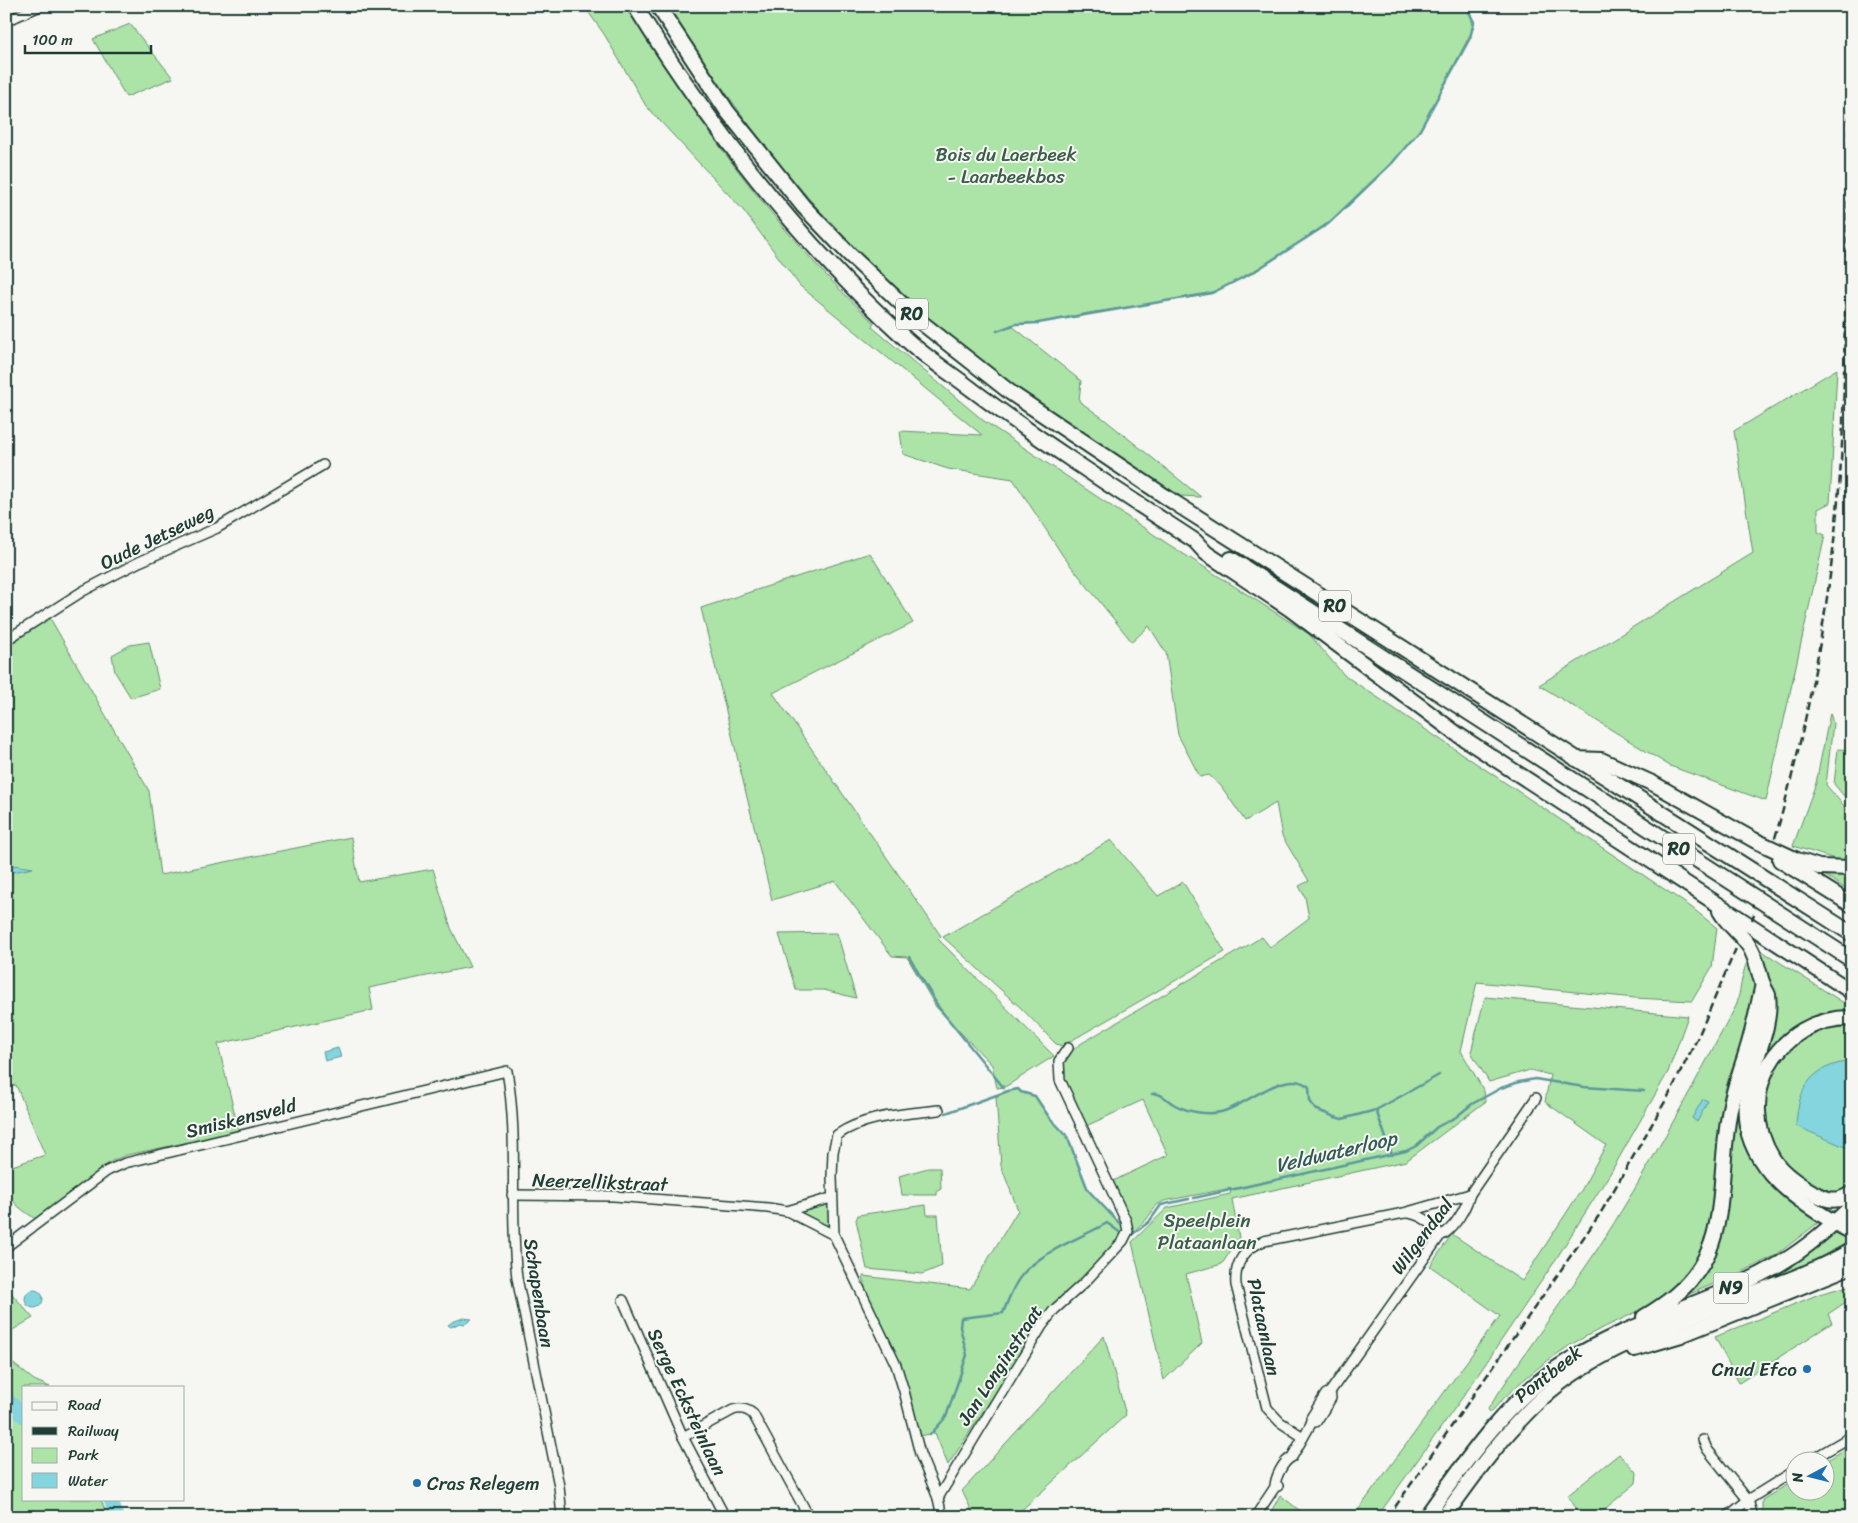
<svg xmlns="http://www.w3.org/2000/svg" width="1858" height="1523" font-family="Sriracha,sans-serif">
<rect width="100%" height="100%" fill="#f6f6f2"/>
<filter id="ink" filterUnits="userSpaceOnUse"><feTurbulence type="fractalNoise" baseFrequency=".02" numOctaves="2"/><feDisplacementMap in="SourceGraphic" scale="10" xChannelSelector="R" yChannelSelector="G"/><feConvolveMatrix kernelMatrix="1 2 1 2 8 2 1 2 1" color-interpolation-filters="sRGB"/></filter>
<g filter="url(#ink)">
<g fill="#ace3a7" stroke="#66906e">
<path d="M584 6H626C697 121 776 231 874 323L872 327 984 421 1168 544 1309 634 1344 675 1691 907 1717 928 1712 967 1692 1001 1635 998 1477 982 1461 1051 1484 1091 1485 1102 1406 1161 1232 1199 1239 1238 1222 1264 1186 1274 1202 1343 1164 1380 1132 1242 1167 1208 1230 1194 1232 1188 1164 1201 1157 1205 1146 1220 1133 1232 1111 1182 1168 1155 1143 1100 1086 1126C1071 1097 1045 1067 1082 1043L1262 937 1270 947 1309 918 1305 897 1299 886 1309 881 1282 836 1276 803 1245 821 1221 786 1209 775 1200 777 1178 735 1166 653 1149 626 1132 642 1063 556 1013 479 948 469 903 454 900 431 982 435 800 286 743 210 646 106 604 34Z"/>
<path d="M668 6H1466L1471 14 1473 29 1420 130 1393 162 1339 215 1278 257 1225 287 1201 296 1088 313 1038 323 1011 325 1081 381 1079 401 1104 419 1201 497 1180 496C1094 439 1004 384 926 316 822 225 742 124 668 6Z"/>
<polygon points="130,24 173,78 126,97 93,39"/>
<polygon points="1837,369 1830,503 1818,509 1818,532 1825,535 1766,801 1670,766 1539,685 1753,553 1734,431"/>
<polygon points="870,553 913,623 773,693 941,936 938,939 1054,1056 1005,1087 997,1088 992,1065 936,1007 907,957 892,956 835,881 772,900 701,608"/>
<path d="M50 618 149 791 160 875 351 837 359 882 433 869 451 928 470 967 369 988 373 1010 218 1044 239 1132 126 1155 112 1161 37 1220C12 1203 6 1200 6 1168L45 1155 16 1085 6 1087V647Z"/>
<polygon points="149,642 160,689 131,698 115,672 112,655 130,645"/>
<polygon points="1830,713 1833,723 1826,785 1852,815 1852,858 1838,860 1793,846 1816,783"/>
<polygon points="1838,749 1852,750 1852,806 1834,784"/>
<polygon points="1111,840 1158,896 1183,882 1225,952 1062,1046 1056,1044 1022,1009 943,937"/>
<polygon points="1820,872 1852,874 1852,893"/>
<polygon points="837,933 856,998 824,990 796,990 779,934"/>
<path d="M1754 946 1852 1008V1014C1775 1015 1726 1098 1772 1163 1786 1185 1813 1198 1835 1212L1832 1215C1815 1204 1796 1195 1781 1181 1699 1106 1809 1028 1754 946Z"/>
<path d="M1747 962C1750 966 1755 973 1756 978 1760 1005 1733 1060 1726 1087 1712 1140 1723 1200 1701 1251 1677 1306 1615 1317 1569 1346 1540 1365 1514 1386 1491 1412L1489 1411 1488 1409C1522 1356 1560 1305 1595 1253 1647 1173 1691 1089 1736 1006 1741 991 1741 976 1747 962Z"/>
<polygon points="1485,997 1688,1016 1668,1072 1611,1172 1551,1267 1467,1391 1377,1517 1353,1517 1500,1316 1430,1266 1452,1234 1522,1281 1582,1189 1606,1145 1545,1102 1550,1075 1530,1070 1489,1082 1471,1052"/>
<polygon points="1852,1027 1852,1188 1833,1194 1810,1185 1782,1163 1765,1129 1764,1096 1776,1063 1797,1041 1829,1028"/>
<path d="M1742 1088 1761 1170 1772 1185 1785 1196 1823 1219 1776 1255 1740 1273 1680 1298C1691 1284 1708 1269 1715 1253 1738 1202 1723 1141 1742 1088Z"/>
<polygon points="1018,1089 1021,1092 1035,1096 1049,1117 1067,1136 1088,1190 1125,1228 1125,1234 1084,1279 1015,1363 948,1465 935,1433 920,1436 902,1366 865,1288 863,1276 970,1289 1018,1210 1001,1166 996,1097 1008,1091"/>
<polygon points="928,1168 940,1168 941,1189 937,1191 937,1195 902,1195 899,1176"/>
<path d="M822 1204 828 1205C831 1210 832 1220 828 1225L825 1226 799 1212Z"/>
<polygon points="926,1205 927,1215 938,1215 942,1266 922,1274 867,1269 856,1220 858,1215"/>
<polygon points="1835,1228 1852,1236 1852,1240 1809,1263 1701,1307"/>
<polygon points="1852,1285 1852,1298 1828,1314 1832,1323 1739,1383 1715,1337 1819,1294"/>
<polygon points="6,1287 33,1318 6,1334"/>
<polygon points="1104,1336 1126,1415 1014,1517 975,1517 962,1491"/>
<polygon points="6,1358 34,1380 50,1387 24,1387 24,1499 101,1499 107,1517 6,1517"/>
<polygon points="1852,1445 1852,1517 1762,1517 1762,1500 1795,1480 1796,1490 1826,1490 1826,1461"/>
<polygon points="1619,1454 1637,1473 1636,1483 1595,1517 1583,1517 1567,1496"/>
<polygon points="1280,1495 1308,1517 1268,1517"/>
</g>
<g fill="#84d5de" stroke="#5c989a">
<polygon points="6,864 33,868 13,872 6,879"/>
<polygon points="338,1048 341,1057 325,1061 323,1052"/>
<path d="M1852 1061V1150L1796 1126C1798 1087 1811 1066 1852 1061Z"/>
<polygon points="1703,1099 1708,1101 1697,1122 1692,1118"/>
<circle cx="34" cy="1299" r="9"/>
<polygon points="463,1318 472,1319 465,1324 460,1323 451,1327 448,1325 452,1322"/>
</g>
<g fill="none" stroke-linecap="round" stroke-linejoin="round">
<g stroke="#5c989a" stroke-width="2.5">
<polyline points="997,331 1016,324 1038,323 1212,293 1252,273 1328,224 1393,162 1420,130 1470,38 1474,22 1466,6"/>
<polyline points="909,957 939,1008 1004,1088"/>
<path d="M1152 1094C1162 1092 1167 1101 1175 1105 1188 1112 1207 1115 1221 1112 1245 1107 1286 1066 1309 1087L1310 1101 1315 1109 1335 1117 1342 1119 1376 1110 1392 1155"/>
<polyline points="1376,1110 1439,1075"/>
<polyline points="946,1113 1008,1091 1018,1089 1021,1092 1035,1096 1049,1117 1067,1136 1088,1190 1119,1223"/>
<polyline points="1194,1198 1406,1151 1416,1146 1437,1127 1456,1117 1472,1104 1501,1088 1519,1082 1535,1079 1584,1087 1644,1091"/>
<polyline points="1130,1236 1149,1222 1161,1205 1189,1199"/>
<path d="M930 1435 946 1417 967 1355 960 1327 961 1318 1003 1313C1008 1301 1013 1285 1022 1275 1042 1251 1079 1239 1107 1223L1122 1234"/>
</g>
<g stroke="#84d5de" stroke-width="15">
<polyline points="6,1399 24,1416"/>
<polyline points="111,1499 116,1517"/>
</g>
<g stroke="#1f3d34" stroke-width="12">
<g id="minor">
<polyline points="6,21 40,6"/>
<polyline points="6,640 83,591 139,562 217,528 323,465"/>
<path d="M939 1110C906 1114 866 1115 837 1135L833 1152 832 1177 834 1235 896 1365 904 1391 920 1454 938 1498 942 1517"/>
<polyline points="512,1195 614,1196 768,1208 787,1211 834,1235"/>
<polyline points="787,1211 831,1198"/>
<path d="M1405 1213C1418 1213 1435 1223 1440 1236"/>
<path d="M6 1247 107 1171 125 1163 507 1071C519 1140 509 1209 517 1278L559 1486 562 1517"/>
<polyline points="623,1300 683,1437 725,1517"/>
<path d="M1312 1422 1311 1418 1326 1394 1330 1392 1440 1236C1454 1230 1466 1208 1470 1194L1536 1098"/>
<path d="M683 1437 733 1410C741 1407 747 1409 753 1414L809 1517"/>
<path d="M1303 1437 1280 1422 1267 1408 1236 1285C1234 1264 1244 1248 1264 1241L1404 1213 1470 1194"/>
<polyline points="1703,1440 1707,1449 1748,1500 1753,1517"/>
<polyline points="1811,1460 1852,1436"/>
<path d="M1275 1487C1275 1478 1283 1461 1292 1457L1312 1422H1316L1331 1398 1330 1392"/>
<polyline points="938,1498 1042,1326 1054,1310 1085,1282 1123,1241 1128,1231 1126,1221 1060,1080 1059,1061 1068,1048"/>
<polyline points="1255,1517 1275,1487 1278,1486"/>
<polyline points="1727,1517 1748,1500 1796,1470"/>
</g>
</g>
<g stroke="#1f3d34" stroke-width="18">
<g id="highway">
<path d="M635 6C712 130 800 243 908 341 928 359 952 374 974 391 1045 444 1120 492 1195 541L1206 553 1290 609 1457 734 1852 992"/>
<polyline points="658,6 727,111 803,206 849,254 922,323 1011,393 1175,503 1852,934"/>
<polyline points="1231,559 1852,960"/>
<polyline points="1576,759 1601,760 1654,784 1754,840 1797,860 1819,867 1852,868"/>
<polyline points="1780,860 1852,905"/>
<path d="M1720 911C1728 925 1740 933 1749 946 1757 958 1758 971 1763 985 1764 988 1767 992 1768 995 1772 1022 1757 1054 1750 1080 1728 1157 1793 1201 1852 1232"/>
<path d="M1852 1018C1777 1017 1733 1095 1773 1159 1781 1172 1794 1181 1807 1189 1823 1199 1835 1205 1852 1193"/>
<path d="M1644 1317C1739 1263 1713 1200 1730 1109 1734 1088 1741 1070 1747 1050 1754 1028 1758 1006 1763 984"/>
<polyline points="1634,1349 1681,1335 1852,1266"/>
<path d="M1426 1517C1466 1460 1508 1398 1568 1361 1635 1319 1714 1303 1781 1263 1808 1247 1830 1227 1852 1206"/>
<path d="M1444 1517C1474 1475 1504 1433 1542 1398 1589 1355 1654 1331 1712 1308 1759 1290 1809 1276 1852 1250"/>
</g>
</g>
<use href="#minor" stroke="#f6f6f2" stroke-width="9"/>
<use href="#highway" stroke="#f6f6f2" stroke-width="14"/>
<g stroke="#1f3d34" stroke-width="2.5" stroke-dasharray="8 4" stroke-linecap="butt">
<path d="M1775 838C1815 700 1836 570 1843 426L1851 6"/>
<polyline points="1752,920 1754,914"/>
<polyline points="1388,1517 1600,1214 1670,1093 1698,1037 1737,946"/>
</g>
</g>
</g>
<g fill="#1f6fb2" stroke="#f6f6f2" stroke-width="2">
<circle cx="1807" cy="1369" r="5"/>
<circle cx="417" cy="1483" r="5"/>
</g>
<g text-anchor="middle" dominant-baseline="central" stroke-width="4" stroke-linejoin="round" paint-order="stroke">
<g fill="#f6f6f2" stroke="#60746d" stroke-width="1">
<rect x="896" y="298.5" width="32" height="31" rx="4"/>
<rect x="1319" y="590.5" width="32" height="31" rx="4"/>
<rect x="1663" y="833.5" width="32" height="31" rx="4"/>
<rect x="1713.5" y="1272.5" width="35" height="31" rx="4"/>
</g>
<g font-size="18" font-weight="bold" fill="#1f3d34">
<text x="912" y="314">R0</text>
<text x="1335" y="606">R0</text>
<text x="1679" y="849">R0</text>
<text x="1731" y="1288">N9</text>
</g>
<g font-size="19" fill="#3b5e4b" stroke="#f6f6f2">
<text x="1006" y="154">Bois du Laerbeek<tspan x="1006" dy="22">- Laarbeekbos</tspan></text>
<text x="1207" y="1220">Speelplein<tspan x="1207" dy="22">Plataanlaan</tspan></text>
</g>
<g font-size="19" fill="#1f3d34" stroke="#f6f6f2">
<text transform="translate(157 537) rotate(-26)">Oude Jetseweg</text>
<text transform="translate(241 1118) rotate(-14)">Smiskensveld</text>
<text transform="translate(600 1182) rotate(2)">Neerzellikstraat</text>
<text transform="translate(1422 1236) rotate(-53)">Wilgendaal</text>
<text transform="translate(539 1293) rotate(81)">Schapenbaan</text>
<text transform="translate(1264 1327) rotate(78)">Plataanlaan</text>
<text transform="translate(1000 1365) rotate(-57)">Jan Longinstraat</text>
<text transform="translate(1548 1374) rotate(-38)">Pontbeek</text>
<text transform="translate(687 1402) rotate(65)">Serge Ecksteinlaan</text>
</g>
<g font-size="19" fill="#1f3d34" stroke="#f6f6f2" text-anchor="end">
<text x="1797" y="1369">Cnud Efco</text>
<text x="427" y="1483" text-anchor="start">Cras Relegem</text>
</g>
<g font-size="20" font-style="italic" fill="#335b56" stroke="#f6f6f2">
<text transform="translate(1336 1152) rotate(-13)">Veldwaterloop</text>
</g>
</g>
<rect width="1858" height="1523" fill="none" stroke="#f6f6f2" stroke-width="25"/>
<rect x="12" y="12" width="1833" height="1498" fill="none" stroke="#1f3d34" stroke-width="2" filter="url(#ink)"/>
<rect x="22" y="1386" width="162" height="115" fill="#f6f6f2" stroke="#a0aca6"/>
<rect x="32" y="1402" width="25" height="8" fill="#f6f6f2" stroke="#a0aca6"/>
<text x="68" y="1410" font-size="15" fill="#1f3d34">Road</text>
<rect x="32" y="1427" width="25" height="8" fill="#1f3d34" stroke="#a0aca6"/>
<text x="68" y="1436" font-size="15" fill="#1f3d34">Railway</text>
<rect x="32" y="1448" width="25" height="15" fill="#ace3a7" stroke="#a0aca6"/>
<text x="68" y="1460" font-size="15" fill="#1f3d34">Park</text>
<rect x="32" y="1473" width="25" height="15" fill="#84d5de" stroke="#a0aca6"/>
<text x="68" y="1486" font-size="15" fill="#1f3d34">Water</text>
<g transform="translate(1810 1476) rotate(263)"><circle r="24" fill="#f6f6f2" stroke="#a0aca6"/>
<path d="M0-4L9 19L0 12L-9 19Z" fill="#1f6fb2"/>
<text y="-8" font-size="14" font-weight="bold" text-anchor="middle" fill="#1f3d34">N</text>
</g>
<path d="M25 45v8h126v-8" fill="none" stroke="#1f3d34" stroke-width="2.5"/>
<text x="32" y="45" font-size="15" fill="#1f3d34" stroke="#f6f6f2" stroke-width="4" paint-order="stroke">100 m</text>
</svg>
